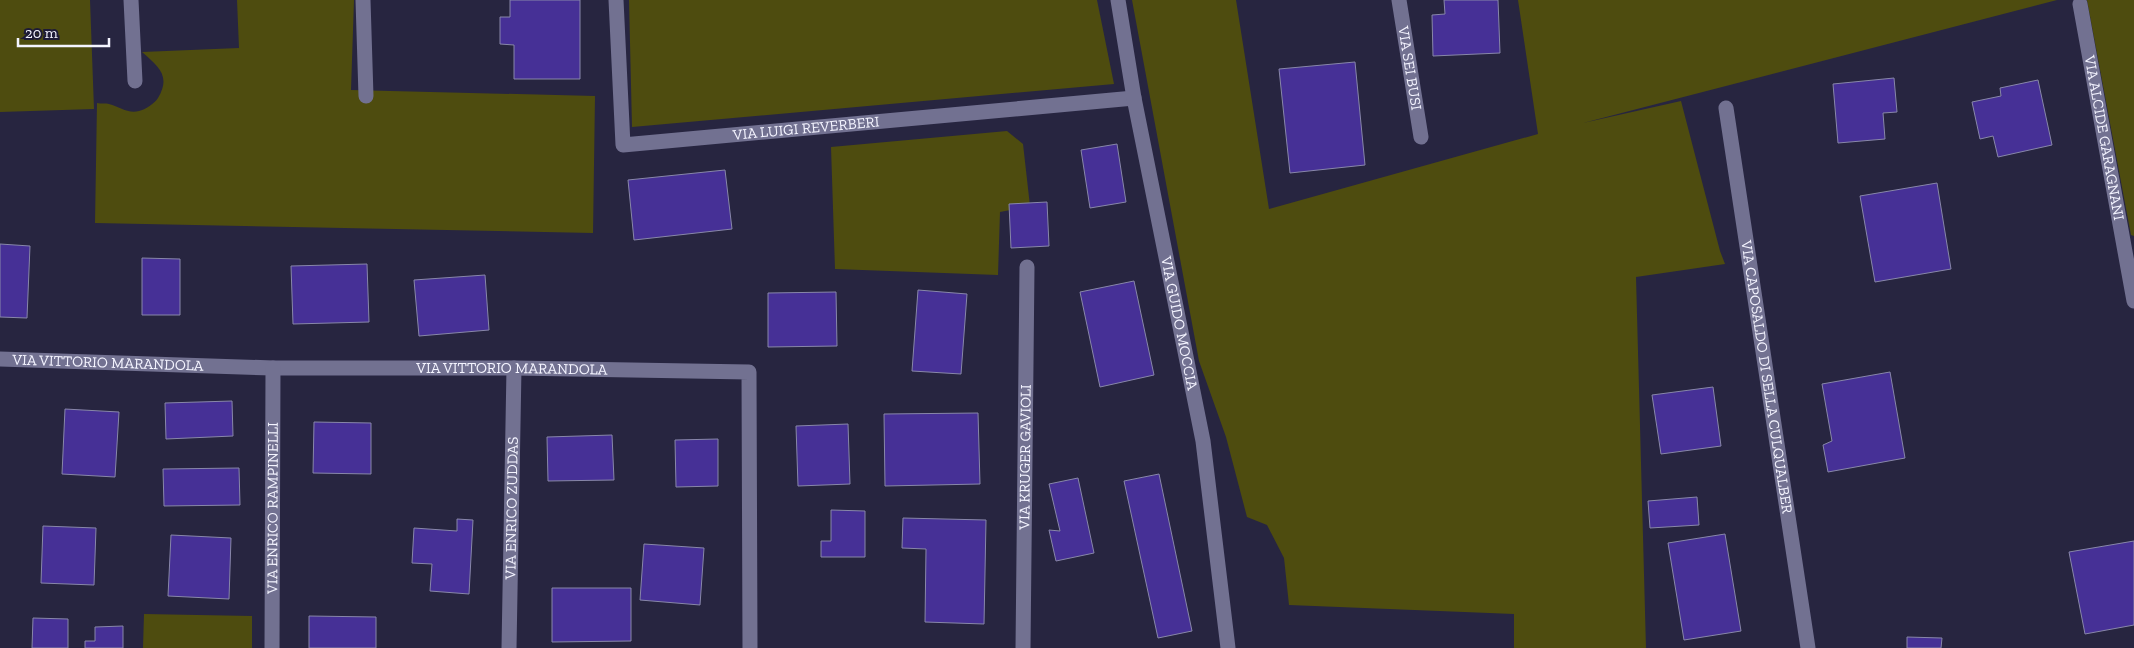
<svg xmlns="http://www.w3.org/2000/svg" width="2134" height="648" font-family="'Zilla Slab',serif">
<rect width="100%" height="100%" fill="#272540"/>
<g fill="#4e4c0f">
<polygon points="0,0 90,0 94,109 0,112"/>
<path d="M237 0H354L351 90 595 96 593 233 95 223 97 103C101 104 106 103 109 104 120 107 128 114 139 111 145 110 155 103 158 98 171 76 159 67 142 52L239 48Z"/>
<polygon points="629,0 1097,0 1114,84 632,127"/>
<polygon points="1132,0 1236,0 1269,209 1538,134 1518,0 2057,0 1583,123 1681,101 1720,251 1725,264 1636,277 1646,648 1514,648 1514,614 1289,605 1284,558 1267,525 1247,517 1226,437 1199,361"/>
<polygon points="2087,0 2134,0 2134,236 2131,235"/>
<polygon points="1007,131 1023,144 1030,206 1000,212 998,275 835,269 831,147"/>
<polygon points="144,614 252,616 252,648 143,648"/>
</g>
<g fill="#463096" stroke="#8887a9">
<polygon points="510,0 580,0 580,79 514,79 514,45 500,44 500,17 510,17"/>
<polygon points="1444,0 1498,0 1500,53 1433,56 1432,15 1445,14"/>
<polygon points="1355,62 1365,165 1290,173 1279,69"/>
<polygon points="1894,78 1897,112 1883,113 1885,139 1838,143 1833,84"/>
<polygon points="2038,80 2052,145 1998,157 1993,136 1980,139 1972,102 2001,96 2000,88"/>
<polygon points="1117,144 1126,202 1090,208 1081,150"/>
<polygon points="725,170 732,229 634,240 628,180"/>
<polygon points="1937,183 1951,269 1875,282 1860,196"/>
<polygon points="1047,202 1049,246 1011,248 1009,204"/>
<polygon points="0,244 30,246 27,318 0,317"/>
<polygon points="142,258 180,259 180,315 142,315"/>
<polygon points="367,264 369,322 293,324 291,266"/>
<polygon points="485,275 489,330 419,336 414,280"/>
<polygon points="1134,281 1154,375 1100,387 1080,292"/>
<polygon points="918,290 967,294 961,374 912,371"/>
<polygon points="836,292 837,346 768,347 768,293"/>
<polygon points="1890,372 1905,458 1828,472 1823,445 1832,441 1822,384"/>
<polygon points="1713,387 1721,446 1661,454 1652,395"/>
<polygon points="232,401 233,436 166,439 165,403"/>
<polygon points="65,409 119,412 115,477 62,474"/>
<polygon points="978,413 980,484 885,486 884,414"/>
<polygon points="314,422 371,423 371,474 313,473"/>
<polygon points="848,424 850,484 798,486 796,426"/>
<polygon points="612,435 614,480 548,481 547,437"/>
<polygon points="718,439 718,486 676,487 675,440"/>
<polygon points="239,468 240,505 164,506 163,469"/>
<polygon points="1159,474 1192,631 1158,638 1124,481"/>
<polygon points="1078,478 1094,553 1056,561 1049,530 1060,531 1049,484"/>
<polygon points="1697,497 1699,525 1650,528 1648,501"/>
<polygon points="831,510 865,511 865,557 821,557 821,541 831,541"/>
<polygon points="903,518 986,520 984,624 925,622 926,549 902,548"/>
<polygon points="457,519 473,520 469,594 430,591 432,564 412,563 414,528 457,531"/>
<polygon points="43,526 96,528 94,585 41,583"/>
<polygon points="1725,534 1741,631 1684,640 1668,543"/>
<polygon points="171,535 231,538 229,599 168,596"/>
<polygon points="2134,541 2134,625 2085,634 2069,552"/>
<polygon points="644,544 704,548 700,605 640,600"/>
<polygon points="552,588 631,588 631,641 552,642"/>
<polygon points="309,616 376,617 376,648 309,648"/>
<polygon points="33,618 68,619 68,648 32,648"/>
<polygon points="123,626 123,648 85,648 85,641 95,641 95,627"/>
<polygon points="1907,637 1942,638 1941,648 1907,648"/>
</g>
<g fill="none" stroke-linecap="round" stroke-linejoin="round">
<g stroke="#727191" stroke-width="15">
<polyline points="131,0 135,81"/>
<polyline points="363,0 366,96"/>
<path id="s1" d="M616 0 623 145 1134 98"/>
<path id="s2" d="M1118 0 1134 98 1203 441 1228 648"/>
<path id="s3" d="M1399 0 1421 137"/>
<path id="s4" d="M2080 4 2134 301"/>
<path id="s5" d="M1726 108 1808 648"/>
<path id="s6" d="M0 359 273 368H514L749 372 750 648"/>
<path id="s7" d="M272 648 273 368"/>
<path id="s8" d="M509 648 514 368"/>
<path id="s9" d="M1023 648 1027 267"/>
</g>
</g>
<g text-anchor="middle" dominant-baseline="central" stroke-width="4.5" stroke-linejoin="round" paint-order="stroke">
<g font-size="15" fill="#f4f4ff" stroke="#1e1b36">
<text stroke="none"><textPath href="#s3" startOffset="69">VIA SEI BUSI</textPath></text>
<text stroke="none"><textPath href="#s1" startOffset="329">VIA LUIGI REVERBERI</textPath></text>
<text stroke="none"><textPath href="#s4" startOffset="136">VIA ALCIDE GARAGNANI</textPath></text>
<text stroke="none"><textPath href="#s2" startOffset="329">VIA GUIDO MOCCIA</textPath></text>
<text stroke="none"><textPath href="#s6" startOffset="108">VIA VITTORIO MARANDOLA</textPath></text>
<text stroke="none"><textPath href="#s6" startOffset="512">VIA VITTORIO MARANDOLA</textPath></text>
<text stroke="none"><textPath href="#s5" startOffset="272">VIA CAPOSALDO DI SELLA CULQUALBER</textPath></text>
<text stroke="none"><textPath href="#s9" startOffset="191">VIA KRUGER GAVIOLI</textPath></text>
<text stroke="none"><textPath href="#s7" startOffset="140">VIA ENRICO RAMPINELLI</textPath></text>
<text stroke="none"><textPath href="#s8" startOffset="140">VIA ENRICO ZUDDAS</textPath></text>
</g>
</g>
<path d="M18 38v8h91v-8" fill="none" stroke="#f4f4ff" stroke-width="2.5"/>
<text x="25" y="38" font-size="15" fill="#f4f4ff" stroke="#1e1b36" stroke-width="4" paint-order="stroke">20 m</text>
</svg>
